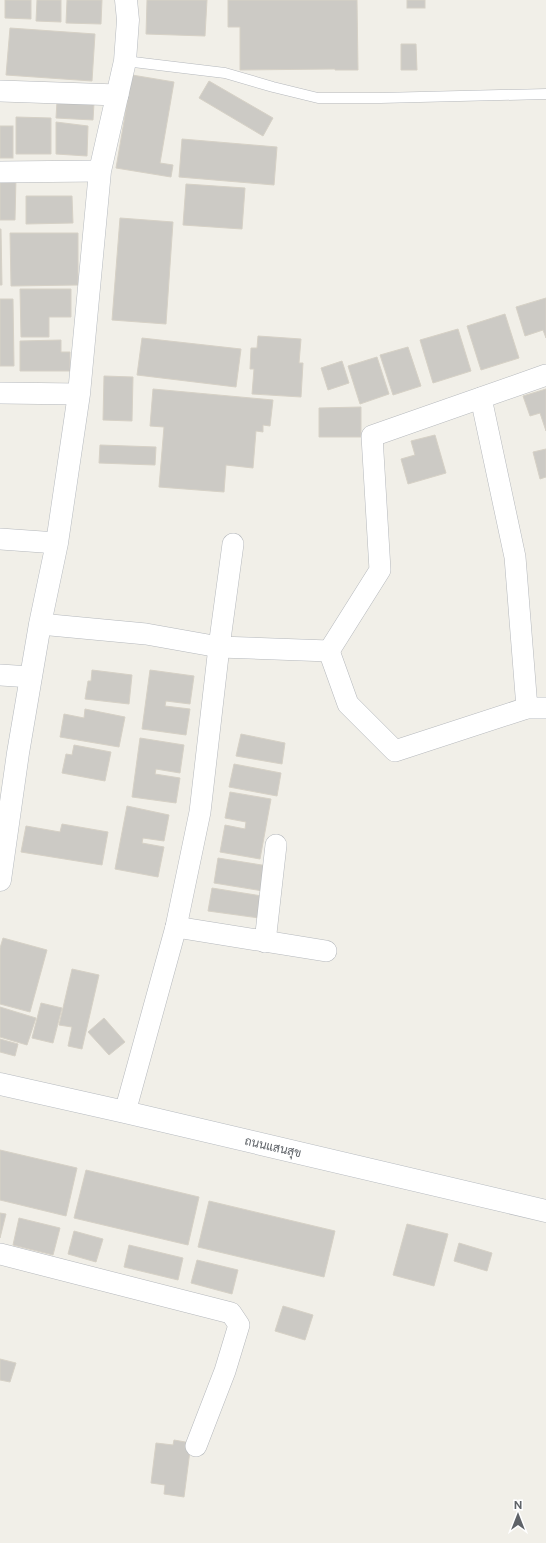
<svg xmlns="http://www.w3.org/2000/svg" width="546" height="1543" font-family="'Public Sans',Sarabun,sans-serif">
<rect width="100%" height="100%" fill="#f1efe8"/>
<g fill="#cccac5" stroke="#d6d1c6">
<polygon points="5,0 31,0 31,19 5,18"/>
<polygon points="37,0 61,0 61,22 36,21"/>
<polygon points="67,0 102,0 101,24 66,23"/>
<polygon points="147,0 207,0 205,36 146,34"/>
<polygon points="228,0 357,0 358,70 335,70 335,69 240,70 240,27 228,27"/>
<rect x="407" y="0" width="18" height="8"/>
<polygon points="10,28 95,34 92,81 6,75"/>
<polygon points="401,44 416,44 417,70 401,70"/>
<polygon points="132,75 174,82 160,163 173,165 171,177 116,168"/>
<polygon points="209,81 273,118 263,136 199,98"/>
<polygon points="57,101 94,103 93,120 56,118"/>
<polygon points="16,117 51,118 51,154 16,154"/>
<polygon points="56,122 88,126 87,156 56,154"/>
<rect x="0" y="126" width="13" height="32"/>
<polygon points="182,139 277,147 274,185 179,177"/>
<polygon points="0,177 16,177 15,220 0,220"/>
<polygon points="186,184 245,188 242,229 183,225"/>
<polygon points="26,196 72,196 73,223 26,224"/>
<polygon points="120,218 173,222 166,324 112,320"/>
<polygon points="0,229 1,229 2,285 0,285"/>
<polygon points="10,233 78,233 78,285 11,286"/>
<polygon points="20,289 71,289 71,317 49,317 49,337 21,337"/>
<polygon points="546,298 546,338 543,330 525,336 516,307"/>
<polygon points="0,299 13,299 14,366 0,366"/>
<polygon points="505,314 519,358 481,370 467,326"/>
<polygon points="458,329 471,371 433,383 420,340"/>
<polygon points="258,336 301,339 299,363 303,363 301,397 252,394 254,369 250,369 251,348 257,348"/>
<polygon points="142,338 241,349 236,387 137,375"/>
<polygon points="61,340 61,352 70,352 70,371 20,371 20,341"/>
<polygon points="408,347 421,386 393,395 380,355"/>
<polygon points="377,357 389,394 360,404 348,366"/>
<polygon points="342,361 349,383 328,390 321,368"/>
<polygon points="104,376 133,377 132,421 103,420"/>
<polygon points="153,389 273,400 270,426 263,425 263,432 256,431 253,468 226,465 224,492 159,487 164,427 150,426"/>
<polygon points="546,389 546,431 540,413 530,416 523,396"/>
<polygon points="361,407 361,437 319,437 319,408"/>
<polygon points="435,435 446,473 408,484 401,459 415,455 411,441"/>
<polygon points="100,445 156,447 155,465 99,463"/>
<polygon points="546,449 546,477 540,479 533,452"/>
<polygon points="92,670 132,675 129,704 85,699 88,681 91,681"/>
<polygon points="150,670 194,676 190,704 166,701 165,706 190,709 186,735 142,729"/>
<polygon points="85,709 125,717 119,747 60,737 64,714 84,718"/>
<polygon points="241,734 285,743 282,764 236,756"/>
<polygon points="140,738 184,745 180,773 156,769 155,774 180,778 176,803 132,797"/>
<polygon points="74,745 111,752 105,781 62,773 66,754 72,755"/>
<polygon points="234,764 281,773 277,796 229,787"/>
<polygon points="230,792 271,799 260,859 220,852 225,825 245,829 246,822 225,818"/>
<polygon points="127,806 169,815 164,841 143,838 142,843 164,847 158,877 115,869"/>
<polygon points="62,824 108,832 102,865 21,852 26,826 60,832"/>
<polygon points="218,858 268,866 263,891 214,883"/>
<polygon points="212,888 262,896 259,918 208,911"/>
<polygon points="3,938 47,950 30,1012 0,1004 0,948"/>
<polygon points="72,969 99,975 82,1049 68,1046 72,1027 59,1025"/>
<polygon points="41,1003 62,1008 53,1043 32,1038"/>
<polygon points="0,1007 36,1018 27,1045 0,1037"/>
<polygon points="104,1018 125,1042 109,1055 88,1032"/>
<polygon points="0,1039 18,1044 15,1056 0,1052"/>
<polygon points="0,1150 77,1168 66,1216 0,1200"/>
<polygon points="86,1170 199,1197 188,1245 74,1218"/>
<polygon points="209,1201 335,1231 324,1277 198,1247"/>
<polygon points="0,1213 6,1214 0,1238"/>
<polygon points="19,1218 60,1228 53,1255 13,1245"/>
<polygon points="407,1224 448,1234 434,1286 393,1275"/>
<polygon points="74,1231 103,1239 96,1262 68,1254"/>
<polygon points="459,1243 492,1253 487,1271 454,1261"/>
<polygon points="129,1245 183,1258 178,1280 124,1267"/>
<polygon points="197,1260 238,1270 232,1294 191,1283"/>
<polygon points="283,1306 313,1315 305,1340 275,1331"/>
<polygon points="0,1359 16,1363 10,1382 0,1380"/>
<polygon points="174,1440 191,1443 184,1497 164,1494 165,1485 151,1483 156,1443 173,1445"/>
</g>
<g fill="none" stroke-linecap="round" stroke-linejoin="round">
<g stroke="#b5b8bc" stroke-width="11">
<polyline id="lane" points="125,61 225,73 273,87 318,98 380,98 546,94"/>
</g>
<g stroke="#b5b8bc" stroke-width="22">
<g id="street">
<polyline points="0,91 118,95"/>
<polyline points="0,172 100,171"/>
<polyline points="0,393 79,394"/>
<polyline points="481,398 515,557 527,708"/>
<polyline points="0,539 57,543"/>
<polyline points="40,624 146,634 219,647 329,651 348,704 395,751 527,708 546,708"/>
<polyline points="329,651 380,570 372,436 546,375"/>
<polyline points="0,675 31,677"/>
<polyline points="176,927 326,951"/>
<polyline points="265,942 276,845"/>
<polyline points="125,1112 176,927 200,812 219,647 233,544"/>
<polyline points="0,1254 231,1313 239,1325 225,1371 196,1446"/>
</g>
</g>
<g stroke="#b6babf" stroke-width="23">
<g id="secondary">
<polyline points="0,880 18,753 40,624 57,543 79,394 100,171 125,61 128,20 126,0"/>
<polyline points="0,1084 125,1112 546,1211"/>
</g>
</g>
<use href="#lane" stroke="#fff" stroke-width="10"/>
<use href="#street" stroke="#fff" stroke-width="21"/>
<use href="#secondary" stroke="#fff" stroke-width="22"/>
</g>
<g text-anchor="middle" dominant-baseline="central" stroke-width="3.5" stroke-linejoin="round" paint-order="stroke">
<g font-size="12" fill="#5f6368" stroke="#fff">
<text transform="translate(273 1147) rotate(13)">ถนนแสนสุข</text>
</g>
</g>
<g transform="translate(518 1515)" stroke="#ffffff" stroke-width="3" paint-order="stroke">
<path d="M0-3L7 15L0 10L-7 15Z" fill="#5f6368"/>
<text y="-6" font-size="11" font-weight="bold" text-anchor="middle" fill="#5f6368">N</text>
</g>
</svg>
